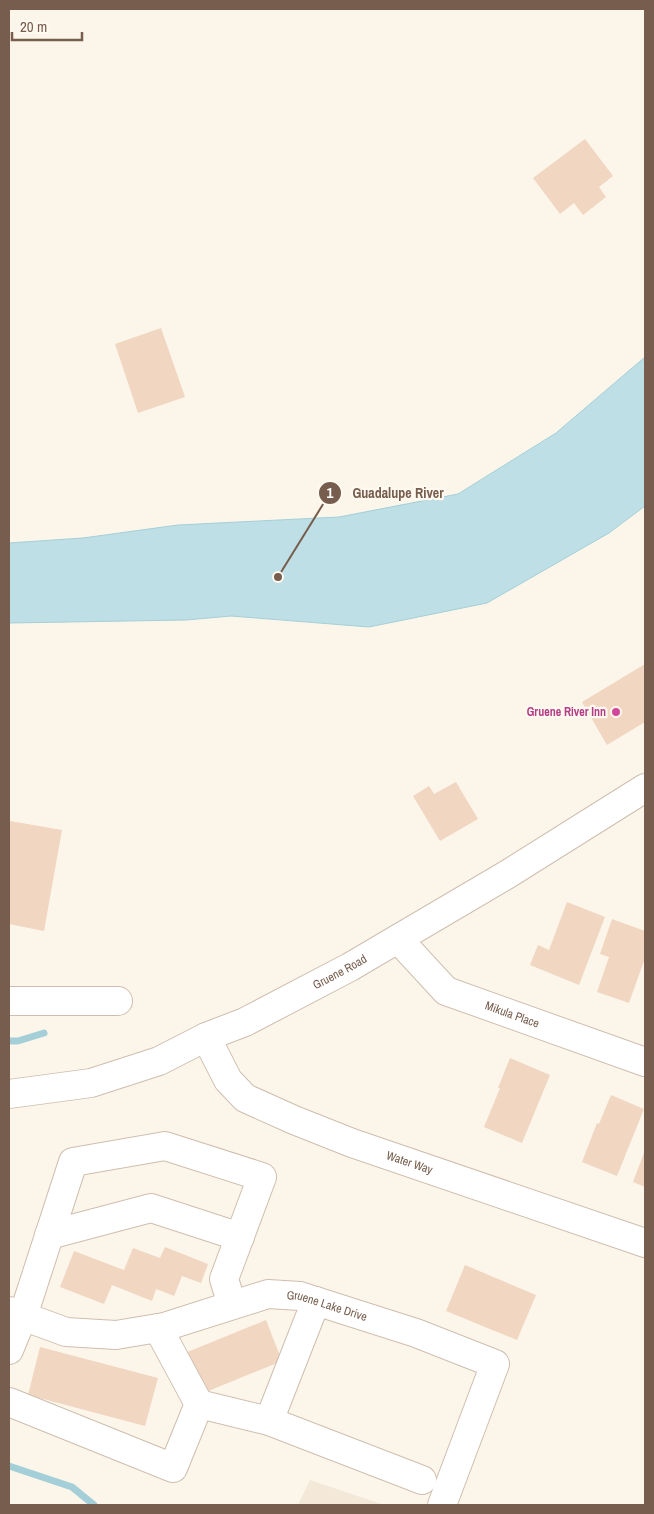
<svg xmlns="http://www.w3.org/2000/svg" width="654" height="1514" font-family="'Archivo Narrow',sans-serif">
<rect width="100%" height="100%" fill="#fcf6ea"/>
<polygon fill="#f4e8d8" points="310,1480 384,1505 298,1505"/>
<polygon fill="#bedfe6" stroke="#a4cfd8" points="645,357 645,506 609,533 487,603 369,627 231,616 186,620 9,623 9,543 83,538 178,525 339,517 458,494 556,433"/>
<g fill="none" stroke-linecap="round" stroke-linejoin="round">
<g stroke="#a4cfd8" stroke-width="7">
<polyline points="9,1041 18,1041 44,1033"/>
<polyline points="9,1466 72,1487 94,1505"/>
</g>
</g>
<g fill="#f1d6c2">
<polygon points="585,139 613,176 599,187 606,197 583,215 574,203 560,214 533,178"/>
<polygon points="161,328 185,397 138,413 115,344"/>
<polygon points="645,664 645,722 607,745 582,702"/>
<polygon points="456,782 478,819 440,841 413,796 429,786 434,794"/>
<polygon points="10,821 62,830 44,931 9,924 9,831"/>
<polygon points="567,902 605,917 579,985 530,965 538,945 549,950"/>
<polygon points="612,919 645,931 645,958 629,1003 597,992 609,957 600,954"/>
<polygon points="510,1058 550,1075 522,1143 484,1127 500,1088 498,1088"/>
<polygon points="611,1095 644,1109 617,1176 582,1162 597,1123 599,1124"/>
<polygon points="645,1150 645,1187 633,1182"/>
<polygon points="165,1247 208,1264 201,1283 182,1276 174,1296 156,1289 152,1301 112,1285 104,1304 60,1287 74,1251 124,1270 133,1248 160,1258"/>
<polygon points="465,1265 536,1295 517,1340 446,1311"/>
<polygon points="266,1320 282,1361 201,1394 185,1353"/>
<polygon points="40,1347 158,1378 145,1426 28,1395"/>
</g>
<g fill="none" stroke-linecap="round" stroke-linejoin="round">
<g stroke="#cfbeaf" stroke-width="30">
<g id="minor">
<path id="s1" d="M398 939 446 991 645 1062"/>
<polyline points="9,1001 118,1001"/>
<path id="s2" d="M206 1037 228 1080 245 1098 294 1120 352 1143 645 1243"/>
<path id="s3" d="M9 1094 91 1083 159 1061 206 1037 245 1022 350 967 508 874 645 788"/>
<polyline points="49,1235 151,1208 240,1237"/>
<path id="s4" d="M9 1311 66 1332 116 1335 164 1327 268 1294 300 1296 416 1333 495 1364 442 1505"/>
<polyline points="158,1328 199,1404 269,1421 316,1301"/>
<polyline points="9,1350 23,1316 73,1162 165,1146 262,1177 224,1279 232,1305"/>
<polyline points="9,1402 173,1468 199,1404"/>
<polyline points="269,1421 422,1480"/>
</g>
</g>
<use href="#minor" stroke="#fff" stroke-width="28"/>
</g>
<circle fill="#d1479c" stroke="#fff9f0" stroke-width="2" cx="616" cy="712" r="5"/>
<g text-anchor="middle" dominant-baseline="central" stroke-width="4.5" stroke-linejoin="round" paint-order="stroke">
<g font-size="12" font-weight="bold" fill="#b23c85" stroke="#fff9f0" text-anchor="end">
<text x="606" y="712">Gruene River Inn</text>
</g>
<g font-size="12" fill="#775d4d" stroke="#fff9f0">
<text stroke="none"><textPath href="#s3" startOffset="356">Gruene Road</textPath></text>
<text stroke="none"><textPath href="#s1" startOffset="141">Mikula Place</textPath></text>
<text stroke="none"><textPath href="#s2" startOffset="250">Water Way</textPath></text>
<text stroke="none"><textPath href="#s4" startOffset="329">Gruene Lake Drive</textPath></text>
</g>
</g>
<path fill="none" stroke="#775d4d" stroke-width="2" d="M278 577L330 493"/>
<g fill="#775d4d" stroke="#fff9f0" stroke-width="2">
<circle cx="278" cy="577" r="5"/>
<circle cx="330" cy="493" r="12"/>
</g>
<g font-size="15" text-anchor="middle" font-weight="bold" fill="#fff">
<text x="330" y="498">1</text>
</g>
<g font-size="14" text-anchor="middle" font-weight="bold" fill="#775d4d" stroke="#fff9f0" stroke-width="4.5" stroke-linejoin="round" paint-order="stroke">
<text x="398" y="498">Guadalupe River</text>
</g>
<rect width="654" height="1514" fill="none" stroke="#775d4d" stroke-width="20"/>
<path d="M12 32v8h70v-8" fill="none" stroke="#775d4d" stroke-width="2.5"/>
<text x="20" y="32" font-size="15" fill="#775d4d" stroke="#fff9f0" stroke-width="4" paint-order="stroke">20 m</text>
</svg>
